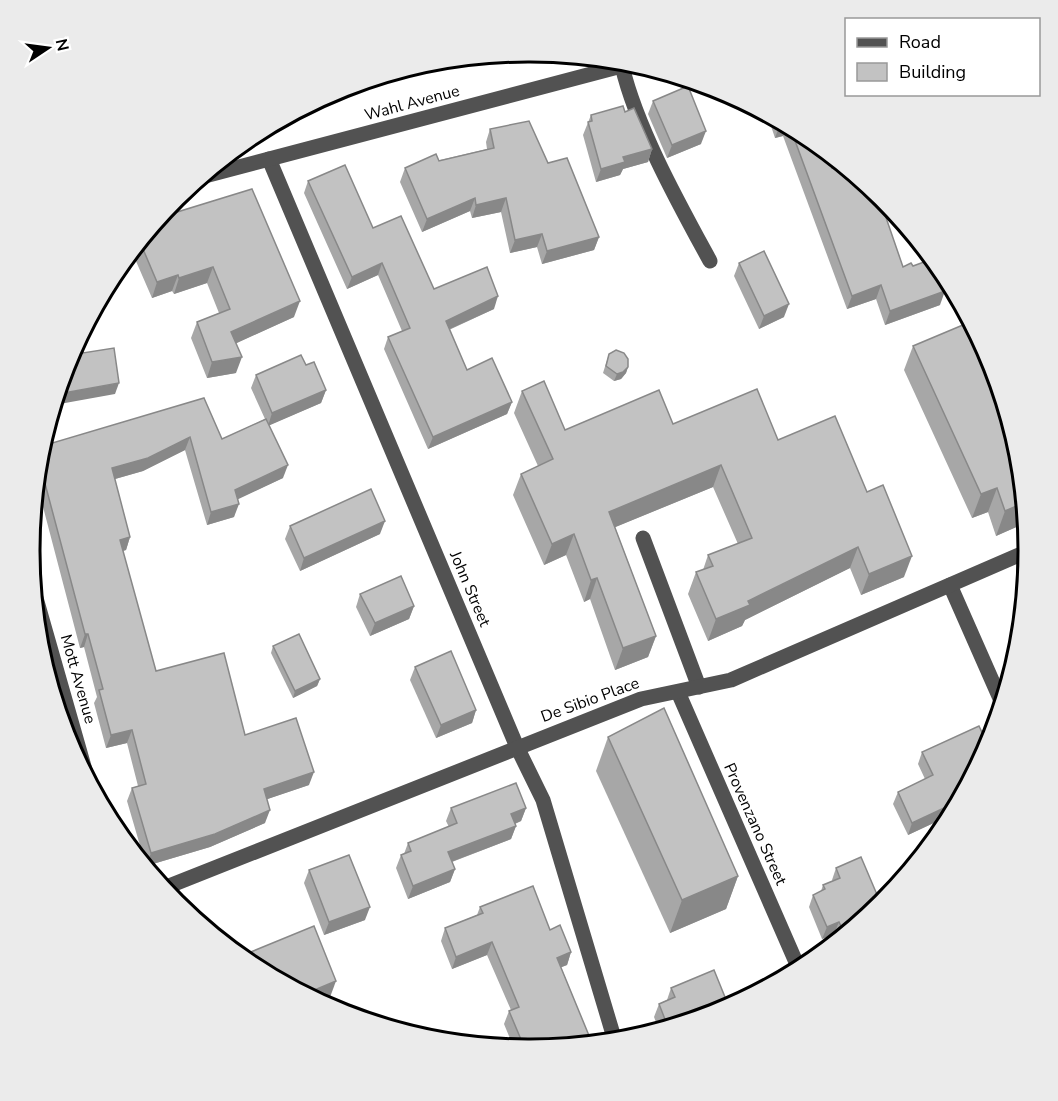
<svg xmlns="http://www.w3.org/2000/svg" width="1058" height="1101" font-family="'Nunito Sans',sans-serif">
<rect width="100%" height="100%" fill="#fff"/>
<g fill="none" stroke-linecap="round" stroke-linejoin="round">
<g stroke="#525252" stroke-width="15">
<path d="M622 66C637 129 679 204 710 261"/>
<polyline points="269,159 517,747 543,800 615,1041"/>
<polyline points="201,177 633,63"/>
<polyline points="643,538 699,687"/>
<polyline points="950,585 1002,703"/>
<polyline points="34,591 87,777"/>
<polyline points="678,692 799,969"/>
<polyline points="164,888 641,699 731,680 1028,551"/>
</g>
</g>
<g fill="#a7a7a7">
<polygon points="653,101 701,144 667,158 648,114"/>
<polygon points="625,112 652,149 648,162 623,169 620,175 596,182 583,135 591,115"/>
<polygon points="768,115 807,136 832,168 886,217 903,267 913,266 940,305 885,325 876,299 847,309 783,136 775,138 768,117"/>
<polygon points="490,129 548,163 599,237 594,250 542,264 537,247 510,253 501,212 472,218 470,211 422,232 400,182 405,168 487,149 486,142"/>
<polygon points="308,181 373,228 434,289 494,309 449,330 467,370 512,402 507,414 428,449 384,349 388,337 402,331 378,275 347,289 304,193"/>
<polygon points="161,217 294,317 236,343 236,373 207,378 191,338 197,322 219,313 207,283 174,294 172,291 152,298 132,252"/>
<polygon points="739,263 784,317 759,329 734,276"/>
<polygon points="913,346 1018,453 1025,523 996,536 988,512 972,518 904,370"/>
<polygon points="609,354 628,367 626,373 621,379 614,381 603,373"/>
<polygon points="306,365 326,390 321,403 269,425 283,478 237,499 234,517 207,525 185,450 143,471 115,479 130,537 126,550 123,551 156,671 245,735 309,785 267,799 265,823 210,847 146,866 127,801 132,788 138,786 127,743 106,748 94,703 97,697 84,647 80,648 37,484 40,453 204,398 222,439 265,419 251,388 256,375"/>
<polygon points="522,391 565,430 673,424 778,440 904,577 861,595 850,568 745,620 742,626 708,641 688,594 696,572 703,570 708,555 738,544 713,487 615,527 656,636 648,657 615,670 590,599 584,602 566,555 544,565 513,495 521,474 538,466 514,413"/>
<polygon points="290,526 380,534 300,571 285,539"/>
<polygon points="360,594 414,606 409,619 370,636 356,607"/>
<polygon points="273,646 320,679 317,686 293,698 271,653"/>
<polygon points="415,667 476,710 472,723 436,738 410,680"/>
<polygon points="608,737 738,876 726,909 670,933 596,771"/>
<polygon points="988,745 944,828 940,820 908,835 893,804 898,792 925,779 918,764 922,752"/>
<polygon points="451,808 526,808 521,821 515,824 516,826 511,839 452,862 455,869 450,882 408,899 396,868 401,855 404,854 408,843 449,827 446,821"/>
<polygon points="836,868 881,904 840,938 840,936 836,938 834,934 822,939 809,907 813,895 821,891 823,885 833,881 832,880"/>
<polygon points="309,870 365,920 324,935 304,883"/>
<polygon points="480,907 550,930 571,952 567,965 561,967 590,1038 605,1042 529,1049 514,1048 504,1024 509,1011 511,1010 487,955 452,969 441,941 445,928 477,915"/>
<polygon points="671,988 720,1012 659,1030 654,1017 659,1004 667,1000"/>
</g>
<g fill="#888">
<polygon points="420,65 417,74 381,82 383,76"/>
<polygon points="783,123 787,125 783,136 775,138 780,124"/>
<polygon points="706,131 701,144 667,158 672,145"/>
<polygon points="652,149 648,162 623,169 620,175 596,182 601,169 623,157"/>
<polygon points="475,198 470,211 422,232 427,219"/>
<polygon points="506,198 501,212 472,218 476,205"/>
<polygon points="887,204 895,214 877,220 882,206"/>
<polygon points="542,234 537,247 510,253 515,240"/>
<polygon points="599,237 594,250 542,264 547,251"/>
<polygon points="382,263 378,275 347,289 352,277"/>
<polygon points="213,267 207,283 174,294 179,278"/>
<polygon points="178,275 172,291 152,298 157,282"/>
<polygon points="881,285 876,299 847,309 852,296"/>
<polygon points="945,291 940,305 885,325 890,311"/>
<polygon points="498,296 494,309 441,333 446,321"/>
<polygon points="300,301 294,317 226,348 231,332"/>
<polygon points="789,304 784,317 759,329 764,316"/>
<polygon points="242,357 236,373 207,378 212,362"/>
<polygon points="628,367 626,373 621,379 614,381 617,374"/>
<polygon points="119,383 115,394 54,405 58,394"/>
<polygon points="326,390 321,403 268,426 272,413"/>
<polygon points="512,402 507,414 428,449 433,437"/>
<polygon points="190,437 185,450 143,471 108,481 112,468"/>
<polygon points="288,465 283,478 230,503 235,490"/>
<polygon points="721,465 713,487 601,533 609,512"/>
<polygon points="997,488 988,512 972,518 981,494"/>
<polygon points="1023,503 1025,523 996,536 1005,511"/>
<polygon points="239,504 234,517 207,525 211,512"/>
<polygon points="385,521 380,534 300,571 304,558"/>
<polygon points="574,534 566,555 544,565 552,544"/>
<polygon points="130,537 126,550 115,553 120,540"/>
<polygon points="858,547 850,568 745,620 742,626 708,641 716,619 748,601"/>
<polygon points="912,556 904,577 861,595 869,574"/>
<polygon points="597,578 590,599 584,602 591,580"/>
<polygon points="414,606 409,619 370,636 375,623"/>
<polygon points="85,634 88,634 84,647 80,648"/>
<polygon points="656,636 648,657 615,670 623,648"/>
<polygon points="320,679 317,686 293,698 295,691"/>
<polygon points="476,710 472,723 436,738 441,725"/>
<polygon points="132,730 127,743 106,748 111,735"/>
<polygon points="314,772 309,785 259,802 264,789"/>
<polygon points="526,808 521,821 507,827 511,814"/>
<polygon points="944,808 940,820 908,835 912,823"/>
<polygon points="270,810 265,823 210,847 146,866 151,853"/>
<polygon points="516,826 511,839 443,865 448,852"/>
<polygon points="455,869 450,882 408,899 413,886"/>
<polygon points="738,876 726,909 670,933 682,900"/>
<polygon points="370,907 365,920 324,935 329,922"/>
<polygon points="839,922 834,934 822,939 827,927"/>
<polygon points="844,925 840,936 836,938 841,926"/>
<polygon points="492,942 487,955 452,969 456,957"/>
<polygon points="571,952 567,965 552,971 557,958"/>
<polygon points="336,981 329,1000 322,1003 305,994"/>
</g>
<g fill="#c2c2c2" stroke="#888" stroke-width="1.5">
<polygon points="688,86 706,131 672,145 653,101"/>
<polygon points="623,106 625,112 634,108 652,149 623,157 625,162 601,169 588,122 592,121 591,115"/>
<polygon points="529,121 548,163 567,158 599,237 547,251 542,234 515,240 506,198 476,205 475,198 427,219 405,168 436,154 439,161 494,148 490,129"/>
<polygon points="790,127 807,136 827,152 832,168 842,165 882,198 887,204 882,206 903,267 911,263 913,266 932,259 936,263 945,291 890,311 881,285 852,296"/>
<polygon points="345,165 373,228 401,216 434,289 487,267 498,296 446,321 467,370 492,358 512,402 433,437 388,337 410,328 382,263 352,277 308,181"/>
<polygon points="252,189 300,301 231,332 242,357 212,362 197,322 230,309 213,267 179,278 178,275 157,282 140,242 161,217"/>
<polygon points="764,251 789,304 764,316 739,263"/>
<polygon points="970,322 990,360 1018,453 1023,503 1005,511 997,488 981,494 913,346"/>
<polygon points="82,342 83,353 114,348 119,383 58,394 68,359 77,343"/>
<polygon points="616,350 624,353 628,359 628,367 623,372 617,374 606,366 609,354"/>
<polygon points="301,355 306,365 314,362 326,390 272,413 256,375"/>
<polygon points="544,381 565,430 659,390 673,424 757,389 778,440 835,416 867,492 883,485 912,556 869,574 858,547 748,601 750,605 716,619 696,572 713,566 708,555 752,538 721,465 609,512 656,636 623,648 597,578 591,580 574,534 552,544 521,474 553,459 522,391"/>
<polygon points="204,398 222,439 266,419 288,465 235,490 239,504 211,512 190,437 148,458 112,468 130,537 120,540 156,671 224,653 245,735 296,718 314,772 264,789 270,810 215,834 151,853 132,788 146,784 132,730 111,735 99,690 103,689 88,634 85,634 39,461 40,453 42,446"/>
<polygon points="371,489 385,521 304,558 290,526"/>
<polygon points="401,576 414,606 375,623 360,594"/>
<polygon points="299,634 320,679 295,691 273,646"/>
<polygon points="451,651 476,710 441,725 415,667"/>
<polygon points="664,708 738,876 682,900 608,737"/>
<polygon points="979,726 988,745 949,818 944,808 912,823 898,792 933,775 922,752"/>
<polygon points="516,783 526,808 511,814 516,826 448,852 455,869 413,886 401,855 411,851 408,843 457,823 451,808"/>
<polygon points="349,855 370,907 329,922 309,870"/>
<polygon points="861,857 881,904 848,931 844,925 841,926 839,922 827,927 813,895 825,889 823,885 840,878 836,868"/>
<polygon points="533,886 550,930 560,925 571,952 557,958 590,1038 602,1033 605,1042 539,1048 538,1045 528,1049 525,1049 509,1011 519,1007 492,942 456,957 445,928 483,913 480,907"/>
<polygon points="314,926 336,981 305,994 251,965 241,956"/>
<polygon points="714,970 729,1007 720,1012 668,1027 659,1004 675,997 671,988"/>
</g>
<g text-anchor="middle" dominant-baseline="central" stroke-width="5" stroke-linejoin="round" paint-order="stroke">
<g font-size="16" fill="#000" stroke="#fff">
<text transform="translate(412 103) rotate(-15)">Wahl Avenue</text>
<text transform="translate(470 589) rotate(67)">John Street</text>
<text transform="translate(78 679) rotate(74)">Mott Avenue</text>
<text transform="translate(590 700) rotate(-20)">De Sibio Place</text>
<text transform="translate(755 824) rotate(66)">Provenzano Street</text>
</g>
</g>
<path d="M0 0H1058V1101H0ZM528 62H530A488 488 0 0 1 1018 550V551A488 488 0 0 1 530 1039H528A488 488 0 0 1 40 551V550A488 488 0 0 1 528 62Z" fill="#ebebeb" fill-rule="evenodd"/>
<path fill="none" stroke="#000" stroke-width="3" d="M528 62H530A488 488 0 0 1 1018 550V551A488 488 0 0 1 530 1039H528A488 488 0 0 1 40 551V550A488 488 0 0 1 528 62Z"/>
<rect x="845" y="18" width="195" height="78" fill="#ffffff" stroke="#999999" stroke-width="1.5"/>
<rect x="857" y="38" width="30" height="9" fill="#525252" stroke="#999999" stroke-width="1.5"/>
<text x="899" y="48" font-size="18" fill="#000000">Road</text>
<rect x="857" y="63" width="30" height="18" fill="#c2c2c2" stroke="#999999" stroke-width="1.5"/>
<text x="899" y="78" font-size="18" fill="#000000">Building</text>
<g transform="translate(48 48) rotate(77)" stroke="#ffffff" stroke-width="4.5" paint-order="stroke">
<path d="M0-4.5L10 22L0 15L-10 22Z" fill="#000000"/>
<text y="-9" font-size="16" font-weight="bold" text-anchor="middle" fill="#000000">N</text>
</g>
</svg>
